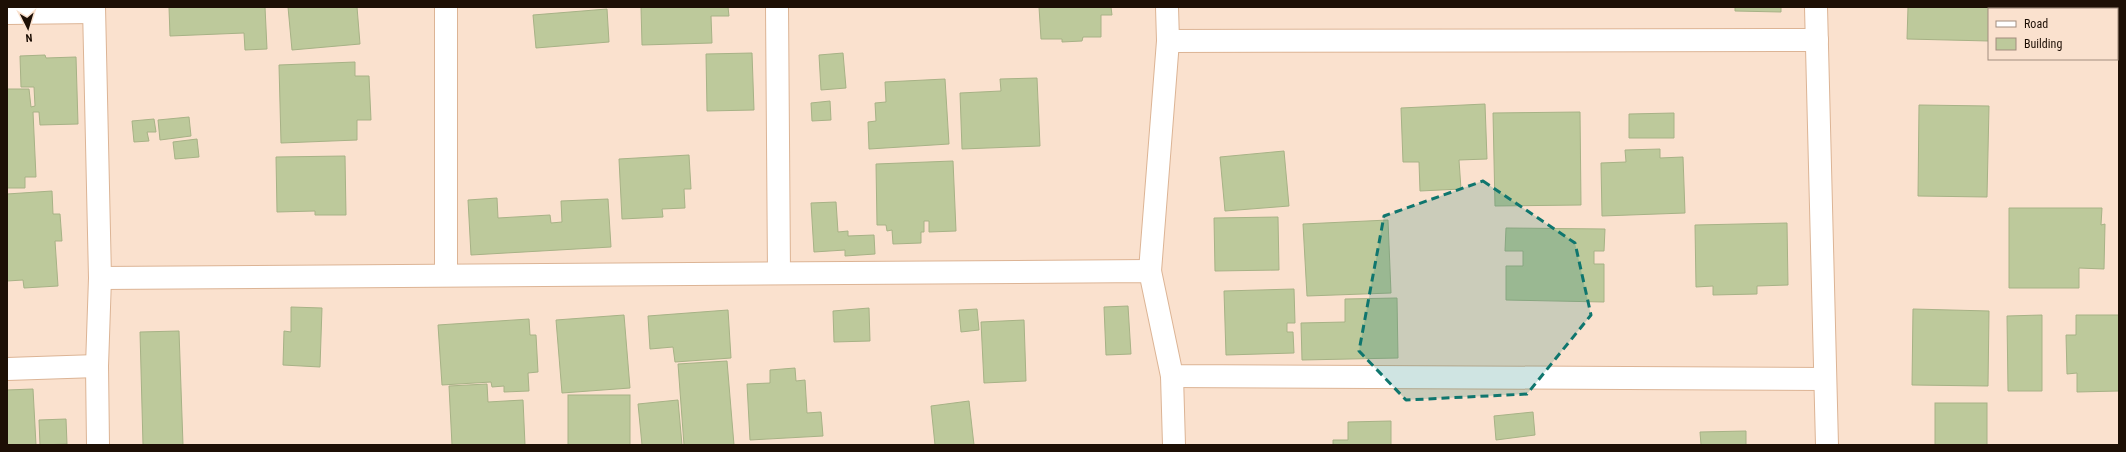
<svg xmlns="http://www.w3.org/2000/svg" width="2126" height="452" font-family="'Roboto Condensed',sans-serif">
<rect width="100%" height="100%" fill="#fae1ce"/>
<g fill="#bdc99b" stroke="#a7b286">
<polygon points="169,7 265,7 267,49 245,50 244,33 170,36"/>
<polygon points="288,7 357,7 360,44 292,50"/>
<polygon points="641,7 728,7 729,16 711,16 712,43 642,45"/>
<polygon points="1039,7 1111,7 1112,15 1101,15 1101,37 1083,37 1082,41 1062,42 1062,39 1041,39"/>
<polygon points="1735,7 1781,7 1781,12 1735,11"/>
<polygon points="1908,7 1990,7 1989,41 1907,39"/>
<rect x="2002" y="7" width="72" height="2"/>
<polygon points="2084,7 2119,7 2119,38 2117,38 2117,9 2084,9"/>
<polygon points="607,9 609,42 536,48 533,15"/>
<polygon points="752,53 754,110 707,111 706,54"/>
<polygon points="843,53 846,88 821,90 819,55"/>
<polygon points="45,55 46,58 76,57 78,124 40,125 39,112 33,112 36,177 25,177 25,188 7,188 7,89 29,89 31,107 35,106 34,87 21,87 20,56"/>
<polygon points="355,62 355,76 369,76 371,120 357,120 357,140 281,143 279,65"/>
<polygon points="1037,78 1040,146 962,149 960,93 1001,91 1000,79"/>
<polygon points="945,79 949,144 869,149 868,122 876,121 875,103 886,102 885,82"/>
<polygon points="830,101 831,120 812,121 811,103"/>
<polygon points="1485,104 1487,159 1459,160 1461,189 1420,191 1419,162 1403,162 1401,108"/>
<polygon points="1919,105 1989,106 1987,197 1918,196"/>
<polygon points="1580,112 1581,205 1495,206 1493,113"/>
<polygon points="1674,113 1674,138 1629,138 1629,114"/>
<polygon points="189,117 191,136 160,140 158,120"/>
<polygon points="154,119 156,132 147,132 149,141 134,142 132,121"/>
<polygon points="197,139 199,157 175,159 173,142"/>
<polygon points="1660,149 1660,158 1683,157 1685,213 1602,216 1601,163 1626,162 1625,150"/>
<polygon points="1284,151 1289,206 1225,211 1220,157"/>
<polygon points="689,155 691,189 684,189 685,208 662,209 663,217 622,219 619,159"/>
<polygon points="345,156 346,215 315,215 315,211 277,212 276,157"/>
<polygon points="953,161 956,231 929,232 929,221 924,221 924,232 921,232 921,243 893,244 892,230 887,231 886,225 877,225 876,164"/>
<polygon points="52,191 53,214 60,214 62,241 55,241 58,286 24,288 23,280 7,281 7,194"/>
<polygon points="497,198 498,218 550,215 551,223 562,222 561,201 608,199 611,247 471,255 468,200"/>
<polygon points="836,202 838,232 848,231 848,236 874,235 875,254 845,256 845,250 814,252 811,203"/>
<polygon points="2009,208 2102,208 2101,225 2105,224 2104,269 2079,268 2079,288 2009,288"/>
<polygon points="1278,217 1279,270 1215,271 1214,218"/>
<polygon points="1388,220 1391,293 1307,296 1303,224"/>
<polygon points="1787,223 1788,285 1757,286 1757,294 1713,295 1713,286 1696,287 1695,225"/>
<polygon points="1506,228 1605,229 1604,251 1594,251 1594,264 1604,264 1604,302 1506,300 1506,266 1523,266 1523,251 1505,251"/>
<polygon points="1294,289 1295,323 1287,323 1287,332 1293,332 1294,353 1226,355 1224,291"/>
<polygon points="1397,298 1398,358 1302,360 1301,323 1345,322 1345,299"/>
<polygon points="1128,306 1131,354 1106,355 1104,307"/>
<polygon points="291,307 322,308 320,367 283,365 284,331 291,332"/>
<polygon points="869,308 870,341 834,342 833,311"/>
<polygon points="977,309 979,330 961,332 959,310"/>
<polygon points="1913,309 1989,311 1988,386 1912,385"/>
<polygon points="728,310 731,358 675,362 673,347 650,349 648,316"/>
<polygon points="624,315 630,388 562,393 556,320"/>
<polygon points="2042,315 2042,391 2008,391 2007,316"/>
<polygon points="2076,315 2119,315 2119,391 2077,392 2077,373 2067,374 2066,335 2076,335"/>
<polygon points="529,319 530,335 536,335 538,372 528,373 529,391 504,392 504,386 492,387 491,382 442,385 438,325"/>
<polygon points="1024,320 1026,381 984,383 981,322"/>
<polygon points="179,331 183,445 143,445 140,332"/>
<polygon points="727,361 734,445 684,445 678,364"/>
<polygon points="795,368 796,381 805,380 807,413 821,412 823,436 750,440 747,384 770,383 770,370"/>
<polygon points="487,384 488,402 523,400 525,445 452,445 449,386"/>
<polygon points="33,389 36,445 7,445 7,390"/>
<rect x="568" y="395" width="62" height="50"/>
<polygon points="678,400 682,445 642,445 638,404"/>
<polygon points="969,401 974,445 935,445 931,406"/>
<rect x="1935" y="403" width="52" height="42"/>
<polygon points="1533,412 1535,435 1496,440 1494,416"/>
<polygon points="66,419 67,444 40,445 39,420"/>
<polygon points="1391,421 1391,445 1333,445 1333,440 1348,440 1348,422"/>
<polygon points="1746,431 1746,445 1701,445 1700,432"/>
</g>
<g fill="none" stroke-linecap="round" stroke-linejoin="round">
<g stroke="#dcb495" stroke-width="24">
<g id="minor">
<polyline points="94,7 100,278 97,366 98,445"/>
<polyline points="446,7 446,274"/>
<polyline points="777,7 779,273"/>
<polyline points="1816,7 1827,445"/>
<polyline points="7,13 94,12"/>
<polyline points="1168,41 1817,40"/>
<polyline points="1150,271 1168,41 1167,7"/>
<polyline points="100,278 1150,271 1172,376 1825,379"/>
<polyline points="7,369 97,366"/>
<polyline points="1172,376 1174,445"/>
</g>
</g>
<use href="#minor" stroke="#fff" stroke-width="22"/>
</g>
<path fill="#0f766e" fill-opacity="0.2" stroke="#0f766e" stroke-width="3" stroke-dasharray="8 5" stroke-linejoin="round" d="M1483 181 1575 243 1591 315 1527 394 1406 400 1359 351 1384 216Z"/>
<rect width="2126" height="452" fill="none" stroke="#1d0f05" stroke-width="16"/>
<rect x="1988" y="8" width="130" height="52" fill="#fae1ce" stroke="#a28d7e"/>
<rect x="1996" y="21" width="20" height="6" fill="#ffffff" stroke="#a28d7e"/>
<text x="2024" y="28" font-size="12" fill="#1d0f05">Road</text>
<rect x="1996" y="38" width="20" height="12" fill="#bdc99b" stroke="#a28d7e"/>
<text x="2024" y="48" font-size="12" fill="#1d0f05">Building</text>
<g transform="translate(28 28) rotate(175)" stroke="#fae1ce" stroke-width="3" paint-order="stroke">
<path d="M0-3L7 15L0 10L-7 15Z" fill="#1d0f05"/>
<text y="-6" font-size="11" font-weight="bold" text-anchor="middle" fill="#1d0f05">N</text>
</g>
</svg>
